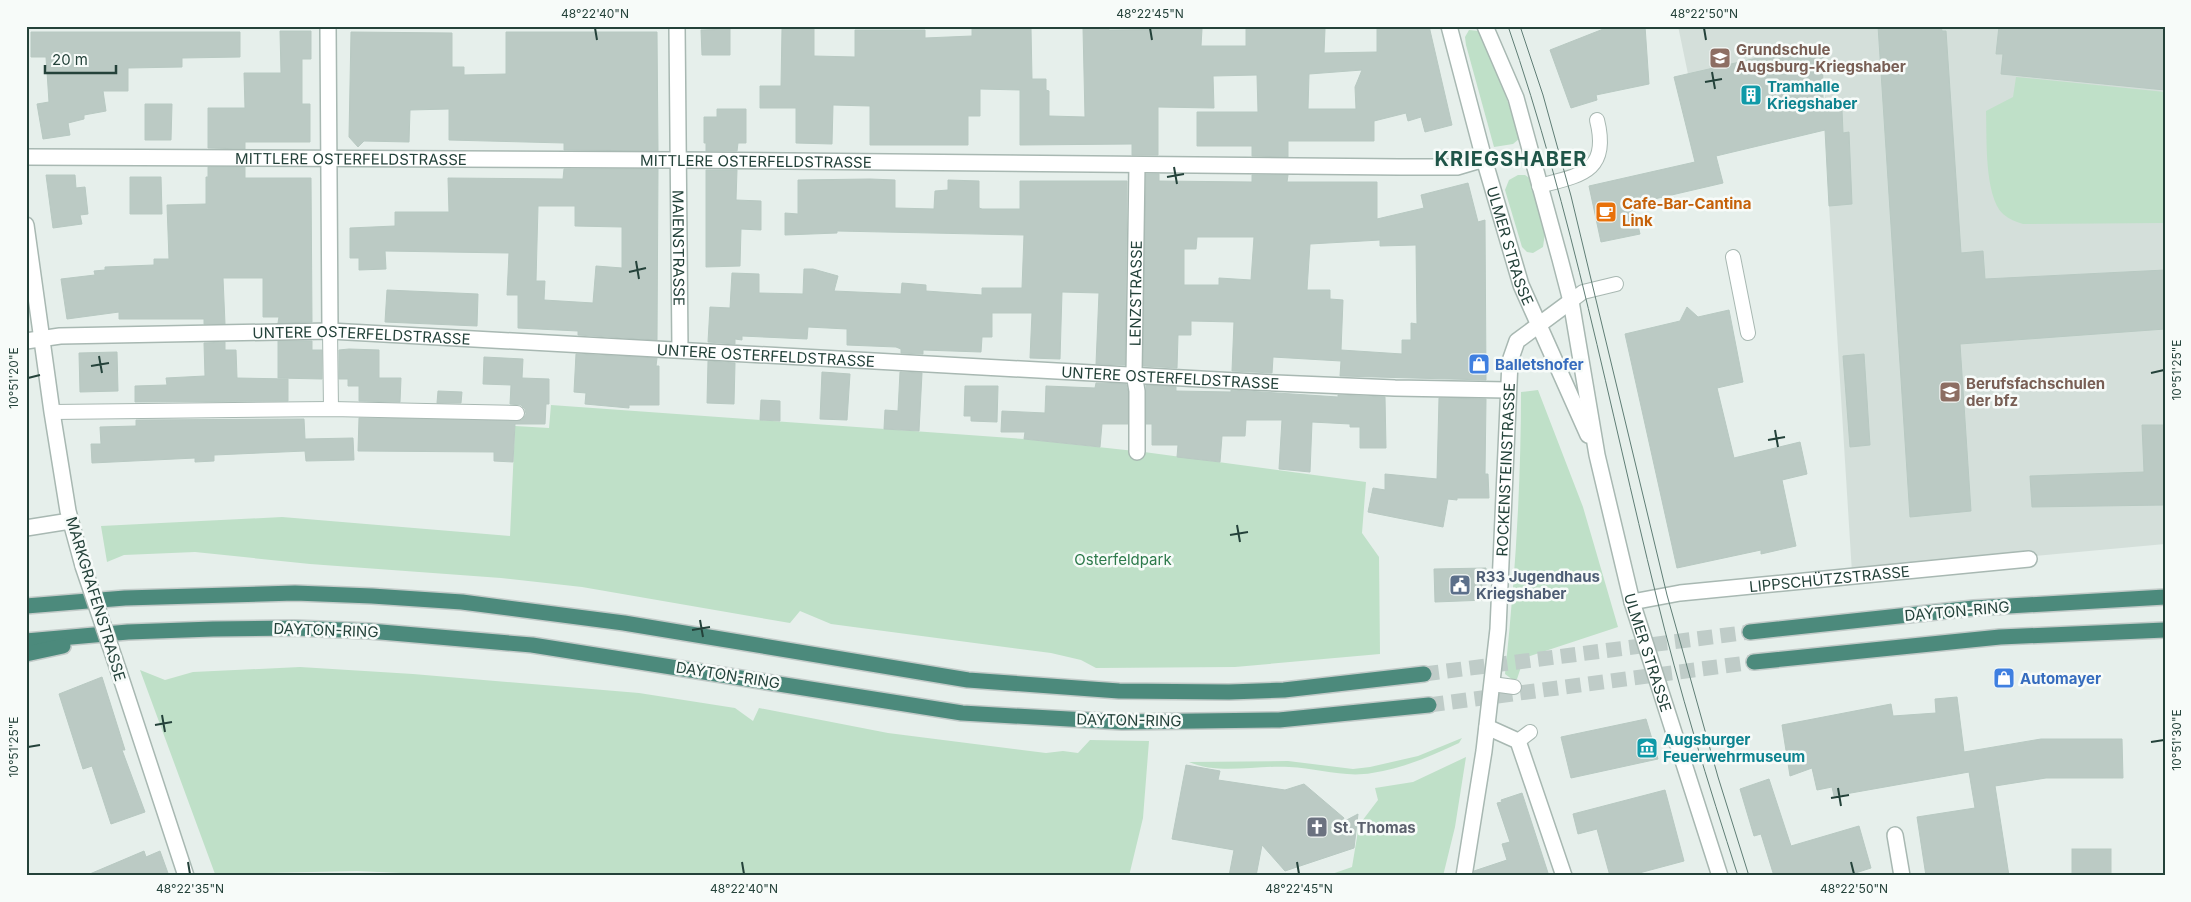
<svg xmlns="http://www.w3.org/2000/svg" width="2191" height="902" font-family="Inter,sans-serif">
<rect width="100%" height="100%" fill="#e6efeb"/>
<polygon fill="#d4dfda" points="1678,26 2165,26 2165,544 1852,573 1829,205 1823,43 1688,74"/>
<g fill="#bfe0c8">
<polygon points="1469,30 1479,31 1483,35 1497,70 1520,138 1513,144 1494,147 1466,45 1465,37"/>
<path d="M2016 77 2165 92V223L2023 224C2016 222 2009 219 2003 214 1984 196 1987 137 1986 111L2013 97Z"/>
<polygon points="1518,175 1525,175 1531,179 1545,233 1543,247 1533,253 1527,252 1522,247 1505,190 1509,180"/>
<path d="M1538 390 1583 507 1618 627 1524 658 1517 679 1513 680 1505 674C1515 580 1521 486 1521 392Z"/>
<polygon points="551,405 1024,439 1144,452 1366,482 1362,533 1379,557 1380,654 1235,667 1096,668 1081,660 1051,653 831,624 800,611 790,623 582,587 501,578 310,564 195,552 124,555 107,562 101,526 282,517 510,536 515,426 549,428"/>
<polygon points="300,667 413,674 639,693 735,708 753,721 759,708 888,733 1046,753 1063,751 1078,753 1090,740 1149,741 1143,818 1129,876 468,876 357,871 215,874 140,670 165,680 193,672"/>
<path d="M1462 738 1459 743C1431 756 1404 768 1372 773 1344 778 1317 768 1289 767 1258 765 1218 775 1189 762L1288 761 1353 769 1370 767 1418 756Z"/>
<polygon points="1466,757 1455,827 1443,876 1326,876 1352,867 1359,825 1378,800 1375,788 1413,782"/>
</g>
<g fill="#bbcac4" stroke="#b8c9c2" fill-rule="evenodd">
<path d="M1377 26H1429L1452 125 1425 132 1421 117 1408 121 1406 113 1374 121V141H1288V157L1252 156V146H1197V112H1258L1257 75 1213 76 1214 108 1158 107V155H1132V144L1020 145V90L980 89V116H968V145H870V106L833 105 832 144 796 143V108H760V86H781L782 29H814V56L855 57V30H925V38L972 36V29H1031L1032 79H1046V90L1049 91V116L1085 117 1083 28 1109 27V30L1202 29 1201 46H1246V28L1325 29 1324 53 1377 52ZM1362 70 1355 87 1356 109H1308L1309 74Z"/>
<polygon points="1611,26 1645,26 1649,84 1596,95 1597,100 1571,108 1550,50"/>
<polygon points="1878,26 1941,26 1942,31 1946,31 1961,253 1983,251 1985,279 2165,270 2165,329 1960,344 1971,511 1910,517"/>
<polygon points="1999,26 2165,26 2165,90 2001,74 2003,54 1996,54"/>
<polygon points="730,29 730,55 702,55 701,30"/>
<polygon points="280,31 311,31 311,59 302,59 302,104 310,104 310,142 245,142 245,149 208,148 208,108 245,108 244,73 281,73"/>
<polygon points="31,32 240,32 240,57 182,58 182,67 128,68 128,91 103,91 106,111 84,115 84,119 68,123 70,135 43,139 37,104 49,102 46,57 31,57"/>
<polygon points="351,32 452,33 452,67 464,67 464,75 506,74 506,32 657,32 658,151 564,150 564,143 449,140 449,109 410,110 409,142 364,141 358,147 349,137"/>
<polygon points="1823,43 1823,111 1842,110 1843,133 1849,132 1852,204 1829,206 1825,130 1716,156 1723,183 1633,204 1640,234 1601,242 1589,186 1695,162 1674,77"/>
<polygon points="145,104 172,104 171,140 145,140"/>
<polygon points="717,109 746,109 746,143 738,143 737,151 706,151 706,143 704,143 704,117 717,117"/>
<polygon points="208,167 245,167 245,178 311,178 312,322 278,323 279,317 263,317 263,278 223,278 225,324 204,324 204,319 119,319 119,312 67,319 61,279 95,275 94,271 105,270 105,267 154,265 154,259 169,259 167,205 206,204 206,177 208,177"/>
<path d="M564 169H658L657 340 578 335V331L518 328V295H507L509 253 385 251 386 269 359 270V258H350V228L395 226V212H449L448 178 563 179ZM538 206H575V226L622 227V268L596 266 593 303 544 300 545 281H536Z"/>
<polygon points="706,170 737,170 736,200 761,201 761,230 741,229 740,266 706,267"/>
<path d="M1146 174H1159V181L1252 182V175H1288L1287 182H1377V219L1424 208 1421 195 1468 183 1478 222 1485 220 1486 380 1340 376 1341 361 1273 357 1272 373 1232 371 1234 322 1191 321V335H1178L1177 368 1143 366ZM1197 237H1254L1251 280 1219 278V285H1184V249H1196ZM1380 240V246L1416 245 1417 324 1411 323V340H1402V354L1341 350 1343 300 1330 299V290H1307L1310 244Z"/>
<polygon points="46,175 75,175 76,188 85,187 88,214 80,215 82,224 53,228"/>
<polygon points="130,177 161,177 162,214 130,214"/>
<polygon points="870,179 895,180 895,208 934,209 935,191 948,190 948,180 979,181 979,208 982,209 1020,209 1020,181 1127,181 1125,365 1096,364 1099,293 1062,292 1060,359 1030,358 1032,313 992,313 992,337 982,337 981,352 923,350 923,354 901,353 901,349 896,347 847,345 847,329 808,327 807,339 742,336 742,340 735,339 735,344 708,342 710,307 730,308 732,273 759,274 759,293 803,294 804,269 813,269 838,276 834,291 901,294 902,283 926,285 926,291 982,295 982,288 1022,288 1024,235 837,231 837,233 785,235 785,213 798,214 798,180"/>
<polygon points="387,290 478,294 477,326 385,322"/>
<polygon points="1687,307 1698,317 1729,310 1743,382 1717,388 1734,458 1800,442 1807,474 1782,480 1796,546 1761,554 1761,550 1677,568 1625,334 1680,321"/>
<polygon points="278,341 312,341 312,350 322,350 322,379 278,378"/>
<polygon points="225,342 225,350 236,350 237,378 288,379 288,401 135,402 135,386 167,385 166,378 205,376 204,343"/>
<polygon points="349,349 379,350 379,378 401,378 400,402 359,401 359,386 348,386 348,379 339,379 339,350"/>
<polygon points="117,352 118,391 80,392 79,353"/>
<polygon points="576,354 657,358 656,366 659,366 659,405 629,405 629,408 585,404 586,393 574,392"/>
<polygon points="1864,354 1870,445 1850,447 1843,356"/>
<polygon points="484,357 523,359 522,378 549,379 549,404 546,404 545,424 515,424 513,462 494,461 494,452 358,451 359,418 522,420 526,414 525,409 521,405 510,404 511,385 483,384"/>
<polygon points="708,361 735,363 734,404 707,403"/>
<polygon points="822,372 850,374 847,420 820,419"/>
<polygon points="900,372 922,373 919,431 884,429 885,410 898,411"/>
<polygon points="1096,383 1126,384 1128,392 1128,424 1102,424 1100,447 1024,439 1025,432 1001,432 1002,411 1045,413 1046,386 1095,388"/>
<polygon points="1146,385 1176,387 1176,391 1231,392 1231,390 1338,397 1338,395 1385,397 1386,448 1360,448 1360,427 1350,427 1350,424 1312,422 1310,472 1279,469 1282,420 1246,420 1245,436 1222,436 1220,462 1177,457 1178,445 1152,445 1152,424 1146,424"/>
<polygon points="965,386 998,386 997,422 971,421 971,416 964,416"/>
<polygon points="438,391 462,392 461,403 437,403"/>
<polygon points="1439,398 1486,399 1485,474 1488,474 1489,498 1457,498 1457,500 1448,499 1443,527 1368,512 1373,488 1385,490 1385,474 1437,479"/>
<polygon points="761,400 780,401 780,421 760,420"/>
<polygon points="304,419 305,439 353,438 354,460 306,461 305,451 214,455 214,461 195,462 195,458 92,463 91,444 101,444 100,427 136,426 136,420"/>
<polygon points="2142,425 2165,425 2165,505 2032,507 2030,476 2144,472"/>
<polygon points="1486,568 1486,600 1435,602 1434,569"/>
<polygon points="102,677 125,750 122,750 145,812 111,824 92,766 83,769 59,694"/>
<polygon points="1957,697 1964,752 2041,739 2122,739 2123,778 2046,778 1995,786 2009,876 1926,876 1917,817 1975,808 1969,772 1834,796 1832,787 1817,790 1812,768 1790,776 1782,725 1891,704 1893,716 1936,713 1935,699"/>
<polygon points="1646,719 1658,759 1571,778 1561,737"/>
<polygon points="1186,765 1220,771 1218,780 1285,790 1304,784 1344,818 1341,823 1358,814 1354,848 1285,871 1262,845 1256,876 1229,876 1234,850 1172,839"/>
<polygon points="1769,779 1791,846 1859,826 1871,868 1846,876 1774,876 1761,834 1754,836 1740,789"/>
<polygon points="1665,790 1684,861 1628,876 1610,876 1597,829 1578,834 1573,814"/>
<polygon points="1522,793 1549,876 1474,876 1474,871 1507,860 1502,844 1510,842 1497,803 1502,802 1501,800"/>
<rect x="2072" y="849" width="39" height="27"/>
<polygon points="144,851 146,857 160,851 169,876 85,876"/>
</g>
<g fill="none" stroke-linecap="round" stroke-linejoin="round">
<g stroke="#bfccc8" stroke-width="15" stroke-dasharray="15 8" stroke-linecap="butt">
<polyline points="1424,674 1750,632"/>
<polyline points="1429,705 1754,662"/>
</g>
<g stroke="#a8b8b2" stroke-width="16">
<g id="service">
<path d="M1539 186C1581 175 1610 172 1597 120"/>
<polyline points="1733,257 1748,333"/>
<polyline points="1571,301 1583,292 1616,284"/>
<polyline points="330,331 331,409"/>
<polyline points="52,412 331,409 517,413"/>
<polyline points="1492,684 1514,687"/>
<polyline points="1518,741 1530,732"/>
</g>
</g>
<g stroke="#a8b8b2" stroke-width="18">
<g id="minor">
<polyline points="328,26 330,331"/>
<path id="s1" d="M677 26 680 350"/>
<path id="s2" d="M26 157 679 160 1399 167H1457L1484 159"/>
<polyline points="26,225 52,412 68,511 83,566"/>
<path id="s3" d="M26 341 60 336 330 331 1255 382 1395 388 1507 390"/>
<path id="s4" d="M1137 452V391L1134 374 1137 165"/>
<polyline points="26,528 70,521"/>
<path id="s5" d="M1632 602 1680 593 2029 559"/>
<polyline points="119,672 186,876"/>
<polyline points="1487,727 1518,741 1564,876"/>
<polyline points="1895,835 1902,876"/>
<path id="s6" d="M1464 876 1484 751 1498 629 1510 361 1517 341 1571 301"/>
</g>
</g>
<g stroke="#a8b8b2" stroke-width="18">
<g id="tertiary">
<path id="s7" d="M1449 26 1484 159 1521 285 1588 435"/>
<path id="s8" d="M1485 26 1516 98 1560 259 1571 301 1597 455 1632 602 1720 876"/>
</g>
</g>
<g stroke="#c2cac8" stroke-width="18">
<g id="trunk">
<polyline points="26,606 125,598 295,593 372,596 462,602 624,623 968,680 1119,691 1229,692 1284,690 1424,674"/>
<polyline points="1750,632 1974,608 2165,597"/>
<polyline points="26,641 128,632 213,629 294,628 369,631 532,645 962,713 1122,722 1279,720 1429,705"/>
<polyline points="26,654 63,646"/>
<polyline points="1754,662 2000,637 2165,630"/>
</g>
</g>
<use href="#service" stroke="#fff" stroke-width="14"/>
<use href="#minor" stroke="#fff" stroke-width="15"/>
<use href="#tertiary" stroke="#fff" stroke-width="15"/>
<use href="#trunk" stroke="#4c8a7c" stroke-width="15"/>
<g stroke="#5f7d75" stroke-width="1">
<path d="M1508 26C1572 211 1609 405 1656 595 1679 690 1708 783 1738 876"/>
<polyline points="1520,26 1543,95 1571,196 1667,595 1718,777 1749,876"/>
</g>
<g stroke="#a8b8b2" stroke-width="18" stroke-linecap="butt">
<polyline id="minor-bridge" points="83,566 119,672"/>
</g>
<use href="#minor-bridge" stroke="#fff" stroke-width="15"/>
</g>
<path fill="none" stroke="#24423a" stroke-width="2" d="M595 28 597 40M1150 28 1152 40M1704 28 1706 40M1712 72 1715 89M1705 82 1722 79M1174 167 1177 184M1167 177 1184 174M636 261 639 279M629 272 646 268M99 356 102 373M91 366 109 363M2151 373 2164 370M28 378 40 375M1775 430 1778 447M1768 440 1785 437M1237 525 1240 542M1230 535 1248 532M700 620 703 637M692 630 710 627M162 715 165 732M155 725 172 722M2151 742 2164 740M28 747 40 745M1838 788 1841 806M1831 798 1849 795M188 862 190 874M742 862 744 874M1297 862 1299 874M1851 862 1854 874"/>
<defs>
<g id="school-square" transform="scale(1.125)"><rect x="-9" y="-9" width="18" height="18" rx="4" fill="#8d6e63" stroke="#f7fbf9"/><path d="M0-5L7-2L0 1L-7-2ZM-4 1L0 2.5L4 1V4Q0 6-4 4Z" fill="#fff"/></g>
<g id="building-square" transform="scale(1.125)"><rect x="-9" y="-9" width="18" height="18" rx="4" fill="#0f9aa8" stroke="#f7fbf9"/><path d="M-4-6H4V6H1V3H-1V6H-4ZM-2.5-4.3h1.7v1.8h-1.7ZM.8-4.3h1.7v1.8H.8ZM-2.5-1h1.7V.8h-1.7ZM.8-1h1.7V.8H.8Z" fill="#fff"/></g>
<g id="cafe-square" transform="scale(1.125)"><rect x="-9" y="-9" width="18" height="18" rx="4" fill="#e8710a" stroke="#f7fbf9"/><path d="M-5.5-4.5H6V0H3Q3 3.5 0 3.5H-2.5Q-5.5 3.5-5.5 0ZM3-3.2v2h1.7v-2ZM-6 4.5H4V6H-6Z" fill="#fff"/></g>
<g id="shop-square" transform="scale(1.125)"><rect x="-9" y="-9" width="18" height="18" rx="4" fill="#3f7fe0" stroke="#f7fbf9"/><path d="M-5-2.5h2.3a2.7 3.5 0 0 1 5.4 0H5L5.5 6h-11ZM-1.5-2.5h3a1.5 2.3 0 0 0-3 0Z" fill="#fff"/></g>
<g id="civic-square" transform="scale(1.125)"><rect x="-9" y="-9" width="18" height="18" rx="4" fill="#5c6f8a" stroke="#f7fbf9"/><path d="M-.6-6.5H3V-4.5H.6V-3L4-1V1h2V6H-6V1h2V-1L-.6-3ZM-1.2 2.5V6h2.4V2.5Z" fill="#fff"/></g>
<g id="museum-square" transform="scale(1.125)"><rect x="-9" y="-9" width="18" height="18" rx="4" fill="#0f9aa8" stroke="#f7fbf9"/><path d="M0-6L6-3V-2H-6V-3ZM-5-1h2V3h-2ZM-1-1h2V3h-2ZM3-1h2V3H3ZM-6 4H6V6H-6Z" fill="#fff"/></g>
<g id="church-square" transform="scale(1.125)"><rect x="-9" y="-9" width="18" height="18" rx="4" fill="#6b7280" stroke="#f7fbf9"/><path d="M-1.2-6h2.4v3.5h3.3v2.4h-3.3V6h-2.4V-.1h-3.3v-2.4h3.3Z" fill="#fff"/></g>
</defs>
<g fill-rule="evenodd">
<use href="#school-square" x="1720" y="58"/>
<use href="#building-square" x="1751" y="95"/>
<use href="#cafe-square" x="1606" y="212"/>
<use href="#shop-square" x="1479" y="364"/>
<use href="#school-square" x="1950" y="392"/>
<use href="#civic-square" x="1460" y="585"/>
<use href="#shop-square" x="2004" y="678"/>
<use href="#museum-square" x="1647" y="748"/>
<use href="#church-square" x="1317" y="827"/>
</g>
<g text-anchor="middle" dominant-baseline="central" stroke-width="5" stroke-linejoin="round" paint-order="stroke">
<g font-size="15" font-weight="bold" fill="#785e54" stroke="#f7fbf9" text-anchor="start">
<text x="1736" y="49">Grundschule<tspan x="1736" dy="17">Augsburg-Kriegshaber</tspan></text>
<text x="1966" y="383">Berufsfachschulen<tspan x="1966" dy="17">der bfz</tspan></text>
</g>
<g font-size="15" font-weight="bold" fill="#0d838f" stroke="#f7fbf9" text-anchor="start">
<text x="1767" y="86">Tramhalle<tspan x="1767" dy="17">Kriegshaber</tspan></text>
<text x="1663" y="739">Augsburger<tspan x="1663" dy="17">Feuerwehrmuseum</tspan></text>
</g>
<g font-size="15" fill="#24423a" stroke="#f7fbf9">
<text stroke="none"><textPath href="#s2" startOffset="325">MITTLERE OSTERFELDSTRASSE</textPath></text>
<text stroke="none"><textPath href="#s2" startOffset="730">MITTLERE OSTERFELDSTRASSE</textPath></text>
<text stroke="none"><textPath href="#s7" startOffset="228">ULMER STRASSE</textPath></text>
<text stroke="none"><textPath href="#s1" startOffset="222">MAIENSTRASSE</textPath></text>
<text stroke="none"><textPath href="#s4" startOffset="159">LENZSTRASSE</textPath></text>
<text stroke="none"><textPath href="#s3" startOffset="336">UNTERE OSTERFELDSTRASSE</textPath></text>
<text stroke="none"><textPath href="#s3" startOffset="741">UNTERE OSTERFELDSTRASSE</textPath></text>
<text stroke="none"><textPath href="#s3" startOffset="1146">UNTERE OSTERFELDSTRASSE</textPath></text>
<text stroke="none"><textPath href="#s6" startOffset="409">ROCKENSTEINSTRASSE</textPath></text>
<text stroke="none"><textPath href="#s5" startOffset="199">LIPPSCHÜTZSTRASSE</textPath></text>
<text transform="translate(96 599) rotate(73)">MARKGRAFENSTRASSE</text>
<text transform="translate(1957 611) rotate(-5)">DAYTON-RING</text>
<text transform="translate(326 630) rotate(2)">DAYTON-RING</text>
<text stroke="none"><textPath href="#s8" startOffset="649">ULMER STRASSE</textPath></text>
<text transform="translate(728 675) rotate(9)">DAYTON-RING</text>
<text transform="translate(1129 720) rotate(1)">DAYTON-RING</text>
</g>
<g font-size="15" font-weight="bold" fill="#c56008" stroke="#f7fbf9" text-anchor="start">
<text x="1622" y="203">Cafe-Bar-Cantina<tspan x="1622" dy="17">Link</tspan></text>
</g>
<g font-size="15" font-weight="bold" fill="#366cbe" stroke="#f7fbf9" text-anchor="start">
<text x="1495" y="364">Balletshofer</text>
<text x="2020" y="678">Automayer</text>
</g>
<g font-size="15" fill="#2d7a4b" stroke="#f7fbf9">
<text x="1123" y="559">Osterfeldpark</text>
</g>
<g font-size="15" font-weight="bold" fill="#4e5e75" stroke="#f7fbf9" text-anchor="start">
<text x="1476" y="576">R33 Jugendhaus<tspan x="1476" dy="17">Kriegshaber</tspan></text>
</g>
<g font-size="15" font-weight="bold" fill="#5b616d" stroke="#f7fbf9" text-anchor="start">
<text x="1333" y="827">St. Thomas</text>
</g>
<g font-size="20" font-weight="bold" letter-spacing="1" fill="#1f5548" stroke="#f7fbf9">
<text x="1511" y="159">KRIEGSHABER</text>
</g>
</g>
<rect width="2191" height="902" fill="none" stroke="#f7fbf9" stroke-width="55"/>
<path d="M45 65v8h71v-8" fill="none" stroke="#24423a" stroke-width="2.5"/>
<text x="52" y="65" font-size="15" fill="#24423a" stroke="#f7fbf9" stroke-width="4" paint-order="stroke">20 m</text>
<rect x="28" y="28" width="2136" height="846" fill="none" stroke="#24423a" stroke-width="2"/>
<g font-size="12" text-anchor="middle" fill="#24423a">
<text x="595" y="18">48°22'40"N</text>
<text x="1150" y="18">48°22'45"N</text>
<text x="1704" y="18">48°22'50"N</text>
<text transform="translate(2177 370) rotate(-90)" y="4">10°51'25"E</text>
<text transform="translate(14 378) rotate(-90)" y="4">10°51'20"E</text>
<text transform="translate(2177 740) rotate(-90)" y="4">10°51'30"E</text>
<text transform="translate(14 747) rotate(-90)" y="4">10°51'25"E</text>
<text x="190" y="893">48°22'35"N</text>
<text x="744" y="893">48°22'40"N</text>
<text x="1299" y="893">48°22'45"N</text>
<text x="1854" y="893">48°22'50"N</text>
</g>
</svg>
